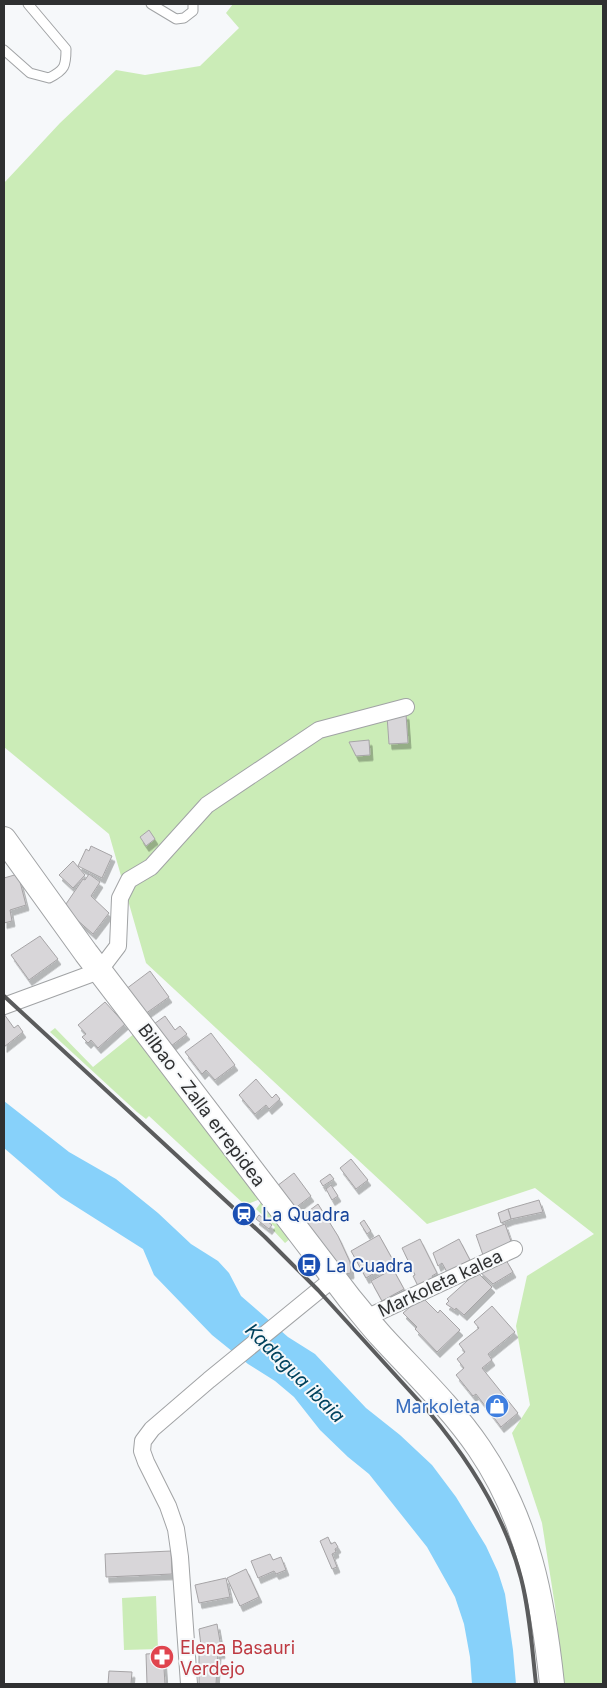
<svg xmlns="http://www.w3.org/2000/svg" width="607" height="1688" font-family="Inter,sans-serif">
<defs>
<filter id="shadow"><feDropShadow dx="3" dy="5.5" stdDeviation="0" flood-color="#0004"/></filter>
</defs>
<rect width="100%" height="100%" fill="#f6f8fa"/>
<g fill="#cbecb7">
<polygon points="233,4 603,4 603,1684 564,1684 555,1606 542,1523 512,1433 530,1405 516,1326 527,1276 594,1234 535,1188 427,1224 146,963 109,834 4,747 4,183 60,123 116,70 145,75 200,66 239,28 226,13"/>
<polygon points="55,1028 93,1067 135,1033 263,1198 245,1205 149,1116 146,1119 137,1112 50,1032"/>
<polygon points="262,1201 291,1238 285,1243 273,1230 275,1227 256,1209"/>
<polygon points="156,1596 158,1649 124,1650 122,1598"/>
</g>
<polygon fill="#87d1fa" points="4,1101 69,1152 116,1179 158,1213 191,1244 218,1261 229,1273 241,1296 288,1337 315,1354 366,1408 400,1435 432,1465 456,1497 486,1546 498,1572 505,1594 513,1650 516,1684 472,1684 470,1657 464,1624 455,1597 427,1547 369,1474 348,1457 320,1430 294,1397 275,1381 248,1364 212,1335 154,1275 143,1249 61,1197 4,1148"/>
<g fill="#d8d6d9" stroke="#a6a4a6" filter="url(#shadow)">
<polygon points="406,714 408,743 389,744 387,716"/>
<polygon points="369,740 370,755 356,756 349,742"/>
<polygon points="149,830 155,839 146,846 140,837"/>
<polygon points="91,846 112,856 102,878 78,866 86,849 89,851"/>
<polygon points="73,861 85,875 73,888 59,875"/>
<polygon points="18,874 26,905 10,910 12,921 4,923 4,878"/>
<polygon points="89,874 100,882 91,896 109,913 93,934 67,911 66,904 83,879 85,880"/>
<polygon points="40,936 58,959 29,980 11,955"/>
<polygon points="150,971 169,997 145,1014 126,989"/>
<polygon points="105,1002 125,1024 98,1048 91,1040 88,1043 82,1037 86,1034 78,1025"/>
<polygon points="4,1014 14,1028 18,1025 23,1032 4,1047"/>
<polygon points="165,1016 175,1030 180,1026 187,1034 171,1046 154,1024"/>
<polygon points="211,1033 235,1065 215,1080 206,1070 202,1074 185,1052"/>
<polygon points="256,1079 272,1098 276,1094 280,1099 269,1109 266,1105 255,1114 239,1095"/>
<polygon points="351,1159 368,1180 356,1189 340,1168"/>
<polygon points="294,1173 311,1196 294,1209 277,1186"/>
<polygon points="330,1174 334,1179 323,1186 320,1181"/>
<polygon points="331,1185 338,1196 332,1200 326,1189"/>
<polygon points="539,1200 543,1212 511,1219 508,1209"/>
<polygon points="318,1204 338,1236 350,1262 351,1273 345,1274 302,1216"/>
<polygon points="508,1209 511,1219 501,1223 498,1213"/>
<polygon points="259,1215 272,1225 269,1229 256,1219"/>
<polygon points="364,1220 371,1231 367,1234 360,1223"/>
<polygon points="505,1224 513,1247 484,1258 476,1235"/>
<polygon points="379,1235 394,1262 366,1278 351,1251"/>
<polygon points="420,1239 437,1273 432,1276 434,1280 419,1288 413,1276 415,1275 402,1248"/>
<polygon points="459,1239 470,1260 447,1272 442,1263 438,1266 433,1253"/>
<polygon points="506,1260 513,1272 493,1284 479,1271"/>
<polygon points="393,1269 404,1289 382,1301 371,1281"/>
<polygon points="477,1272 492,1287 464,1315 456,1308 455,1310 446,1304 449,1301 447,1299"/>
<polygon points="422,1297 438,1313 440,1310 460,1330 437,1352 415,1329 417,1327 403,1313"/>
<polygon points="492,1306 515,1332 488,1354 492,1360 482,1368 518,1413 501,1427 476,1394 473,1396 456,1375 464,1368 457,1359 465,1352 459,1344 479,1328 474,1322"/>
<polygon points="328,1537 331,1544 335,1542 338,1547 335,1549 336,1552 332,1554 337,1567 332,1569 320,1541"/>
<polygon points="171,1551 172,1574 106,1577 105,1554"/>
<polygon points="270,1554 273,1560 281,1557 286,1570 276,1574 274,1571 258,1578 251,1561"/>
<polygon points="246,1569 259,1597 240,1606 227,1578"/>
<polygon points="226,1578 230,1597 199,1603 195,1585"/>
<polygon points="217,1624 222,1653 218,1653 216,1684 199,1684 199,1655 202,1654 199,1629"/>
<polygon points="163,1653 165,1684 147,1684 146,1654"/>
<polygon points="109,1671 132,1672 131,1684 108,1684"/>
</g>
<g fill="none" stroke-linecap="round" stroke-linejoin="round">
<g stroke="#a1a3a5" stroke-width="11">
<g id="lane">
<polyline points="151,4 176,19 184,18 193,11 193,4"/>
<path d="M4 50 30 73 49 78C65 70 66 66 66 49L28 4"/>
</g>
</g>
<g stroke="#a1a3a5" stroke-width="18">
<g id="street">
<polyline points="4,1006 99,971 118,946 120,898 129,880 151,867 207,805 319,730 406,707"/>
<polyline points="366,1318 514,1249"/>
<polyline points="189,1684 180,1557 176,1529 168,1506 146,1462 142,1451 143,1441 152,1429 209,1380 334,1278"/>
</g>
</g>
<g stroke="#a1a3a5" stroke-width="26">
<path id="secondary" d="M4 839 86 953 350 1299C361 1312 371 1325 382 1337 415 1373 451 1407 479 1448 528 1520 543 1599 552 1684"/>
</g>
<use href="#lane" stroke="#fff" stroke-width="9"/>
<use href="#street" stroke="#fff" stroke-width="16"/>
<use href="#secondary" stroke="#fff" stroke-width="24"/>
<path stroke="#5b5c5d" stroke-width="4" d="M4 996 265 1237 318 1290 429 1412C469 1460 505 1516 521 1578 530 1613 532 1649 536 1684"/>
</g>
<defs>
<g id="station-disc" transform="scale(1.25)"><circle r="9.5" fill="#1a4fb4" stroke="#f6f8fa"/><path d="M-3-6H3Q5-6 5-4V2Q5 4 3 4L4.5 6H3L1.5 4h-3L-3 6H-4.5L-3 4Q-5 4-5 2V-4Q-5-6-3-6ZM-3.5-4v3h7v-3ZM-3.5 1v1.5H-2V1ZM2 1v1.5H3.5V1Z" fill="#fff"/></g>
<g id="bus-disc" transform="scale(1.25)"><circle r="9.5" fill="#1a4fb4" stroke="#f6f8fa"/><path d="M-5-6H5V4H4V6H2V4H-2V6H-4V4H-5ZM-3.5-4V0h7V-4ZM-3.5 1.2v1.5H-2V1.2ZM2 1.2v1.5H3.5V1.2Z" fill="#fff"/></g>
<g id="shop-disc" transform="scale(1.25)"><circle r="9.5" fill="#3f7fe0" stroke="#f6f8fa"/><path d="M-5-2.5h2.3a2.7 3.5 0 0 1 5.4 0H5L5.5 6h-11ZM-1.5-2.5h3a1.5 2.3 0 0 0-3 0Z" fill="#fff"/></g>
<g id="pharmacy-disc" transform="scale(1.25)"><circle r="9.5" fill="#e0444e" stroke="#f6f8fa"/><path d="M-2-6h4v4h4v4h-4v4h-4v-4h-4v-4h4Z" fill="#fff"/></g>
</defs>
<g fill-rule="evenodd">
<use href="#station-disc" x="244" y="1214"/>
<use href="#bus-disc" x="309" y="1265"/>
<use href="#shop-disc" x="497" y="1406"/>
<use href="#pharmacy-disc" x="162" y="1657"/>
</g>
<g text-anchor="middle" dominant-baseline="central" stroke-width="4" stroke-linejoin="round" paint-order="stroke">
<g font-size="18" fill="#2f3031" stroke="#f6f8fa">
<text transform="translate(202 1105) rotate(53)">Bilbao - Zalla errepidea</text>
<text transform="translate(440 1283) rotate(-25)">Markoleta kalea</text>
</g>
<g font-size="18" fill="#164399" stroke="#f6f8fa" text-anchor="start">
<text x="262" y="1214">La Quadra</text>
<text x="326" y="1265">La Cuadra</text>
</g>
<g font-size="18" fill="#366cbe" stroke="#f6f8fa" text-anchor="end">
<text x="480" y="1406">Markoleta</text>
</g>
<g font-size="18" fill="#be3a42" stroke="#f6f8fa" text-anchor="start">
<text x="180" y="1647">Elena Basauri<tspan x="180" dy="21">Verdejo</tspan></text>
</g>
<g font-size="19" font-style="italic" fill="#00425d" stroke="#f6f8fa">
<text transform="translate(295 1373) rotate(45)">Kadagua ibaia</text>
</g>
</g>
<rect width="607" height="1688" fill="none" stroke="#2f3031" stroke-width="10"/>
</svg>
